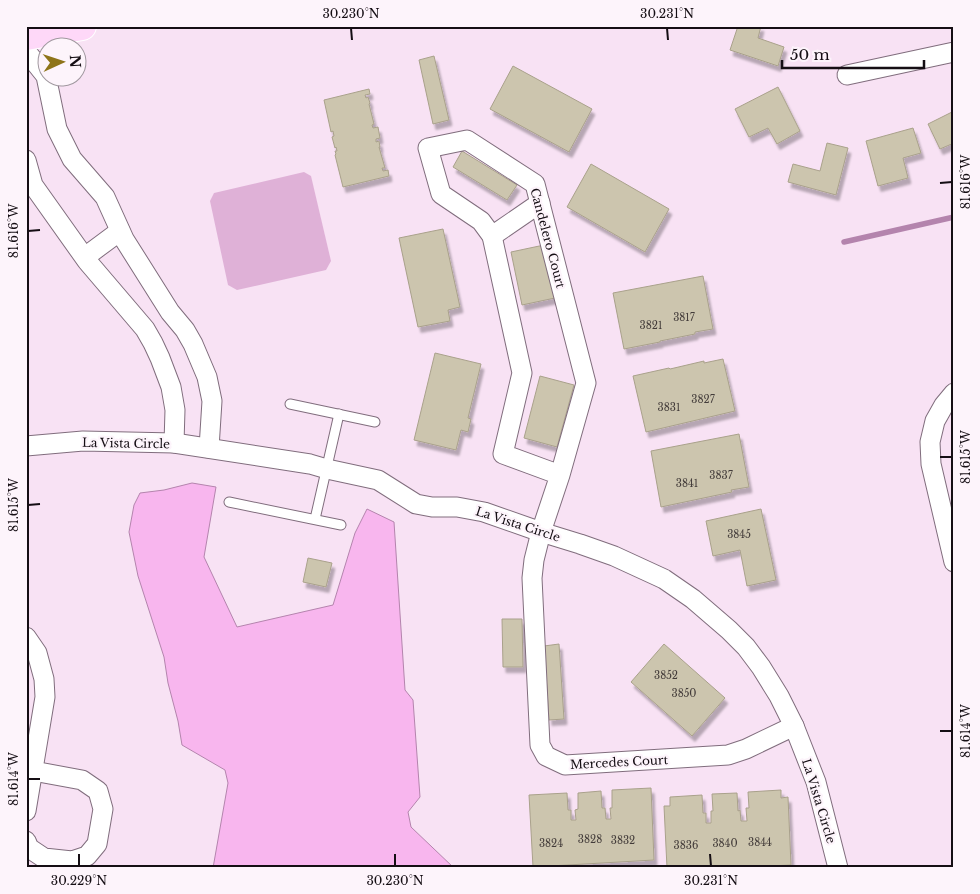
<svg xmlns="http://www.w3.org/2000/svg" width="980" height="894" font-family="'Libre Baskerville',serif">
<defs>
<filter id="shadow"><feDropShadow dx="3" dy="5.5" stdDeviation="1" flood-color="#0004"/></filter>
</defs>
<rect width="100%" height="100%" fill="#f8e2f4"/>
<polygon fill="#dfb1d7" points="304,172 311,176 331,261 326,270 237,290 228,285 210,201 214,193"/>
<polygon fill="#f8b6ee" stroke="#b484ad" points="192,483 216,487 204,557 237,627 333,605 355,533 367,509 394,522 405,690 413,700 420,797 408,812 411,827 454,868 213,868 228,783 225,770 182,745 178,721 168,683 164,657 138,576 129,532 134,505 140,493 164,490"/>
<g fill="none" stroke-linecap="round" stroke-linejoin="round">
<polyline stroke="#b484ad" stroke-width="5.5" points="844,242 954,217"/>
</g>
<g fill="#ccc5ae" stroke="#a9a18b" filter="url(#shadow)">
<polygon points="738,26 761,26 758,38 784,47 778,66 730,50"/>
<polygon points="434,56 449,120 433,124 419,60"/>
<polygon points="513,66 592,109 569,152 490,109"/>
<polygon points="778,87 800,131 777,144 768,128 749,137 735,109"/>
<polygon points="369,89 370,94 365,95 366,98 368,97 370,103 369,104 374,124 372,125 373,128 378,127 380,138 376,139 376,142 379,141 380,147 379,147 385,168 382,168 383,171 388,170 389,176 343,187 335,155 336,154 335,151 337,151 336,147 335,148 332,137 334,136 333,131 331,132 324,100"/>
<polygon points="954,111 954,143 940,149 928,124"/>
<polygon points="913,128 921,153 903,158 908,178 878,186 866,141"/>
<polygon points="827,143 848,148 836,195 788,182 793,164 820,171"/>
<polygon points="462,151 517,185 507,200 453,167"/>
<polygon points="591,164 669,209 645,252 567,207"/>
<polygon points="443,229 460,307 448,310 450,321 418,327 399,238"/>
<polygon points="544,245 555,298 522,305 511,252"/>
<polygon points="703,276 713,329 695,332 695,334 660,341 660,342 624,349 613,293"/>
<polygon points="435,353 481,364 468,418 471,419 468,432 461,430 456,450 414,440"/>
<polygon points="723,359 735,411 646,432 633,376 669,368 670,369 704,361 704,363"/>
<polygon points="540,376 574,385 557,447 524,438"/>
<polygon points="739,434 749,487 731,490 732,492 661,507 651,451"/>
<polygon points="761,509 776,580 747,586 740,550 713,556 706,521"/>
<polygon points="308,558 332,563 326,587 303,582"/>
<polygon points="502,619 522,619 523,667 503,667"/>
<polygon points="559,644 564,719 549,720 544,646"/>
<polygon points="664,644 725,698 692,736 631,682"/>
<polygon points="651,788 654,860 533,867 529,795 567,793 568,810 571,810 571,820 576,820 575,810 578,809 578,793 601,791 602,808 605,808 606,819 611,819 610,808 612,808 612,790"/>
<polygon points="781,790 781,798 788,797 791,865 730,868 667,868 664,806 670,806 670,797 702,795 703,813 706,813 706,823 711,823 711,811 713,811 712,794 737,793 738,811 740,810 741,821 747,821 746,808 749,808 748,792"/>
</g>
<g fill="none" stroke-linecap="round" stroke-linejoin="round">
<g stroke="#806d7d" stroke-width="11">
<g id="service">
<polyline points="290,404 375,422"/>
<polyline points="229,502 341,525"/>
<polyline points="315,519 339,414"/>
</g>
</g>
<g stroke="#806d7d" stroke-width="21">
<g id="minor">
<polyline points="26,51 46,76 57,129 72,159 105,197 124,239 170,312 185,330 193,344 207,377 212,401 209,448"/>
<polyline points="847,75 954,52"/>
<polyline points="26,160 33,185 87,261 145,329 153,343 160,358 171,387 175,410 174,443"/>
<polyline points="492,236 540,203"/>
<polyline points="85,257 120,231"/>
<polyline points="954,393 944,405 935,421 930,442 931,464 954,562"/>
<polyline points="26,446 83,441 174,443 310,464 327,469 378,480 416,504 432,507 457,507 484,512 541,532 580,544 614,556 664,579 693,599 729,630 746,647 761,667 779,696 794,726 816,782 838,868"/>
<polyline points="560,475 503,454 522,373 492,236 481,221 441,194 428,148 467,140 535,184 586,383 560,475 541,532 534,560 532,578 540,745 546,756 565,765 728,755 746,749 794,726"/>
<polyline points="26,637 37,653 44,679 45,697 26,811"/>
<polyline points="26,841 29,848 44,858 72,861 87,856 97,844 103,809 98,791 82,780 33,771"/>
</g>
</g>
<g stroke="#fff" stroke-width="30">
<polyline id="primary" points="26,36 82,26"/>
</g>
<use href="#service" stroke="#fff" stroke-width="9"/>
<use href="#minor" stroke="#fff" stroke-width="19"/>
<use href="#primary" stroke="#fed8f8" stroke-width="28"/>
</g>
<path fill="none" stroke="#150e14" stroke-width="2" d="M351 28 352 40M667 28 668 40M940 183 952 182M28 231 40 230M940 457H952M28 505 40 504M940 731H952M28 779H40M79 854V866M395 854V866M710 854 711 866"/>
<g text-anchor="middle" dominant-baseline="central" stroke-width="4.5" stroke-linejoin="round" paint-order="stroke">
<g font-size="10" fill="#433c3a">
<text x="684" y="317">3817</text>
<text x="651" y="325">3821</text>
<text x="703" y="399">3827</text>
<text x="669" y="407">3831</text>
<text x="721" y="475">3837</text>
<text x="687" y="483">3841</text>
<text x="739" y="534">3845</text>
<text x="666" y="675">3852</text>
<text x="684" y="693">3850</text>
<text x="590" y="839">3828</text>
<text x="623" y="840">3832</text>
<text x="760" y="842">3844</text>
<text x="551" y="843">3824</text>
<text x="725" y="843">3840</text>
<text x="686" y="845">3836</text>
</g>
<g font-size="12" fill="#150e14" stroke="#fdf4fb">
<text transform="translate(548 238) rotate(75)">Candelero Court</text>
<text transform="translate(126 443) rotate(1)">La Vista Circle</text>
<text transform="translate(518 524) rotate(18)">La Vista Circle</text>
<text transform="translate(619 762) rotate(-3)">Mercedes Court</text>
<text transform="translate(819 801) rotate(73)">La Vista Circle</text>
</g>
</g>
<rect width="980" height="894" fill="none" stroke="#fdf4fb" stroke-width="55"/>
<g transform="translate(62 62) rotate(87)"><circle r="24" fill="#fdf4fb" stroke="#a0989f"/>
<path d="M0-4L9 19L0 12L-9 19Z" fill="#8e7419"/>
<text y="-8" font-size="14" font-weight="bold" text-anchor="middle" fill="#150e14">N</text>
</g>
<path d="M782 60v8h142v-8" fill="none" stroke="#150e14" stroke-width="2.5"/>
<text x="790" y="60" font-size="15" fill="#150e14" stroke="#fdf4fb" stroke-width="4" paint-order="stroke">50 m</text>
<rect x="28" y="28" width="924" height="838" fill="none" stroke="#150e14" stroke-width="2"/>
<g font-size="12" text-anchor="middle" fill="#150e14">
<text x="351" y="18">30.230°N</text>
<text x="667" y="18">30.231°N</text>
<text transform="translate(966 182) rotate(-90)" y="4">81.616°W</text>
<text transform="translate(14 231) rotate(-90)" y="4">81.616°W</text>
<text transform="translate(966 457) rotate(-90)" y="4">81.615°W</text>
<text transform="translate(14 505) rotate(-90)" y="4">81.615°W</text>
<text transform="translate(966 731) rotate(-90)" y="4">81.614°W</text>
<text transform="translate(14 779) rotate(-90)" y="4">81.614°W</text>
<text x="79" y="885">30.229°N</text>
<text x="395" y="885">30.230°N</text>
<text x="711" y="885">30.231°N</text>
</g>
</svg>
